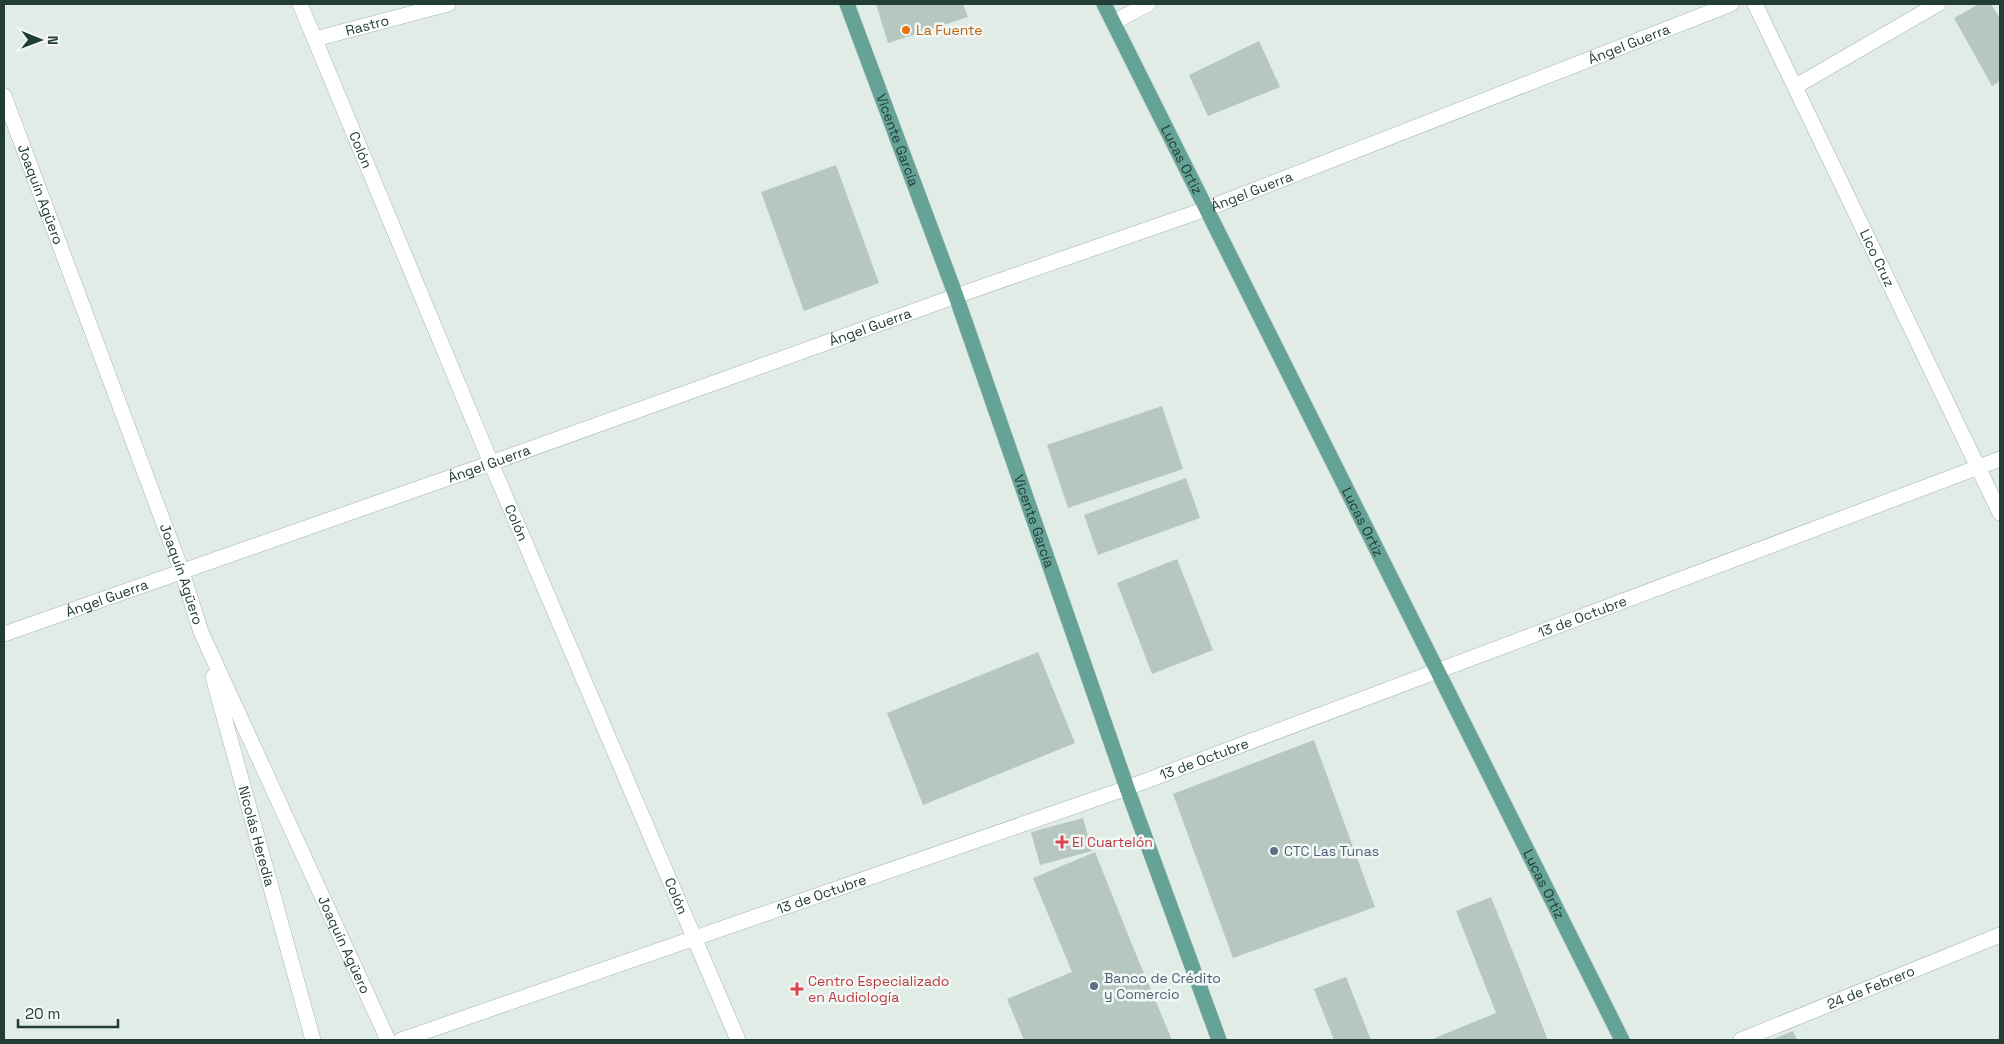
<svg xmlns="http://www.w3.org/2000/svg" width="2004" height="1044" font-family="'Space Grotesk',sans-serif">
<rect width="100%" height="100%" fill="#e1ece7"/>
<g fill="#b6c7c0">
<polygon points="876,4 963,4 968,17 888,43"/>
<polygon points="1979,4 1991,4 2000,19 2000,81 1992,86 1954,18"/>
<polygon points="1259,41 1280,87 1208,116 1189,75"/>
<polygon points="836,165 879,283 804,311 761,192"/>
<polygon points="1162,406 1183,469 1068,508 1047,445"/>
<polygon points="1186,478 1200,518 1098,555 1084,515"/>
<polygon points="1177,559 1213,650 1152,674 1117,583"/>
<polygon points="1038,652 1075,743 923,805 887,713"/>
<polygon points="1314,740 1375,907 1233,958 1173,794"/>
<polygon points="1083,818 1092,851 1040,865 1031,832"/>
<polygon points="1095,852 1133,947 1172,1040 1024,1040 1007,999 1072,972 1033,878"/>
<polygon points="1491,897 1548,1040 1430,1040 1496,1013 1456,911"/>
<polygon points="1346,977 1371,1040 1334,1040 1314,989"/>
<polygon points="1793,1031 1797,1040 1771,1040"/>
</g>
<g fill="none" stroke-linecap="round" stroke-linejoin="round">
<g stroke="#a4b4ae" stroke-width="16">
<g id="minor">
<path id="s1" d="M300 4 491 463 738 1040"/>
<path id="s2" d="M1755 4 2000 513"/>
<polyline points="1114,22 1148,4"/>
<path id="s3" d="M315 39 448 4"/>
<polyline points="1796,86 1938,4"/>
<path id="s4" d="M4 96 182 572 201 632 388 1040"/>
<path id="s5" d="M4 634 491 463 956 296 1206 209 1731 4"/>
<path id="s6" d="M213 677 313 1040"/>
<path id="s7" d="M401 1040 1127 788 2000 459"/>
<path id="s8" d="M1741 1040 2000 935"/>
</g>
</g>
<g stroke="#c1c9c7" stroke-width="16">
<g id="major">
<path id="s9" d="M847 4 956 296 1127 788 1219 1040"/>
<path id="s10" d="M1104 4 1622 1040"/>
</g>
</g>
<use href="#minor" stroke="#fff" stroke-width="15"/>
<use href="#major" stroke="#64a395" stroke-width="15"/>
</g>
<circle fill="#e8710a" stroke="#f1f8f5" stroke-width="2" cx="906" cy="30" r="5"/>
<g fill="#e0444e" stroke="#f1f8f5" stroke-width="2">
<path d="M1059.5 834.5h5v5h5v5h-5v5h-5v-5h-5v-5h5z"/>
<path d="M794.5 981.5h5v5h5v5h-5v5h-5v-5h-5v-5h5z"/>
</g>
<g fill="#5c6f8a" stroke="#f1f8f5" stroke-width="2">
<circle cx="1274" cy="851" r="5"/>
<circle cx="1094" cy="986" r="5"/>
</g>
<g text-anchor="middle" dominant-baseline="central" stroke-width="5" stroke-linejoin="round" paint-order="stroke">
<g font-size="14" fill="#213d36" stroke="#f1f8f5">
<text stroke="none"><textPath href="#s3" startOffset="54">Rastro</textPath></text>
<text stroke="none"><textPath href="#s5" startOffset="1729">Ángel Guerra</textPath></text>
<text stroke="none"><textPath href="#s9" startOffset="145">Vicente García</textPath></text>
<text stroke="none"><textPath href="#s1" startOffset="158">Colón</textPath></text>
<text stroke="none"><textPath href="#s10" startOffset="174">Lucas Ortiz</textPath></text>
<text stroke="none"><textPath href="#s5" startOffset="1324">Ángel Guerra</textPath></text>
<text stroke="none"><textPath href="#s4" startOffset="105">Joaquín Agüero</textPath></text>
<text stroke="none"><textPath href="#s2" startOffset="282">Lico Cruz</textPath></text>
<text stroke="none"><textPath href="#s5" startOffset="919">Ángel Guerra</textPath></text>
<text stroke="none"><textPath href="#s5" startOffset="514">Ángel Guerra</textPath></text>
<text stroke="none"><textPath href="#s9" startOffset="550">Vicente García</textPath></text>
<text stroke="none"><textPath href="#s10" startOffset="579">Lucas Ortiz</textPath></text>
<text stroke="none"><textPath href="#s1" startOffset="562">Colón</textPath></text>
<text stroke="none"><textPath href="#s4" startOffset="510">Joaquín Agüero</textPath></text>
<text stroke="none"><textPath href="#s5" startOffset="109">Ángel Guerra</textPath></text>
<text stroke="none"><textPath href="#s7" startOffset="1255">13 de Octubre</textPath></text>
<text stroke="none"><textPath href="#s7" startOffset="851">13 de Octubre</textPath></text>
<text stroke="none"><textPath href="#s6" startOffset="165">Nicolás Heredia</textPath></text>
<text stroke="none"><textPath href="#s10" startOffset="984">Lucas Ortiz</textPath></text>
<text stroke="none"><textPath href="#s7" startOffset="445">13 de Octubre</textPath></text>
<text stroke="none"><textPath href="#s1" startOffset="968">Colón</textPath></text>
<text stroke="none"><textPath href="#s4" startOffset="915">Joaquín Agüero</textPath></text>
<text stroke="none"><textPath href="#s8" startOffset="140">24 de Febrero</textPath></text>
</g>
<g font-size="14" fill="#c56008" stroke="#f1f8f5" text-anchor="start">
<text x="916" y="30">La Fuente</text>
</g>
<g font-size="14" fill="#be3a42" stroke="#f1f8f5" text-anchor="start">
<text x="1072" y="842">El Cuartelón</text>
<text x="808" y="981">Centro Especializado<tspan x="808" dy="16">en Audiología</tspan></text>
</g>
<g font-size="14" fill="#4e5e75" stroke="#f1f8f5" text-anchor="start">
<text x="1284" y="851">CTC Las Tunas</text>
<text x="1104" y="978">Banco de Crédito<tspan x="1104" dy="16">y Comercio</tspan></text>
</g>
</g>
<rect width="2004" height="1044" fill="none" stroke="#213d36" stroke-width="10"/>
<g transform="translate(40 40) rotate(91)" stroke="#f1f8f5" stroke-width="4" paint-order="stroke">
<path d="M0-4L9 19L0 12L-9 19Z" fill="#213d36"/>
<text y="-8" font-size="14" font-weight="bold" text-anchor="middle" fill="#213d36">N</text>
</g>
<path d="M18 1019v8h100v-8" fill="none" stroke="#213d36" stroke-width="2.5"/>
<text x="25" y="1019" font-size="15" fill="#213d36" stroke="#f1f8f5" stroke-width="4" paint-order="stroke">20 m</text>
</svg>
